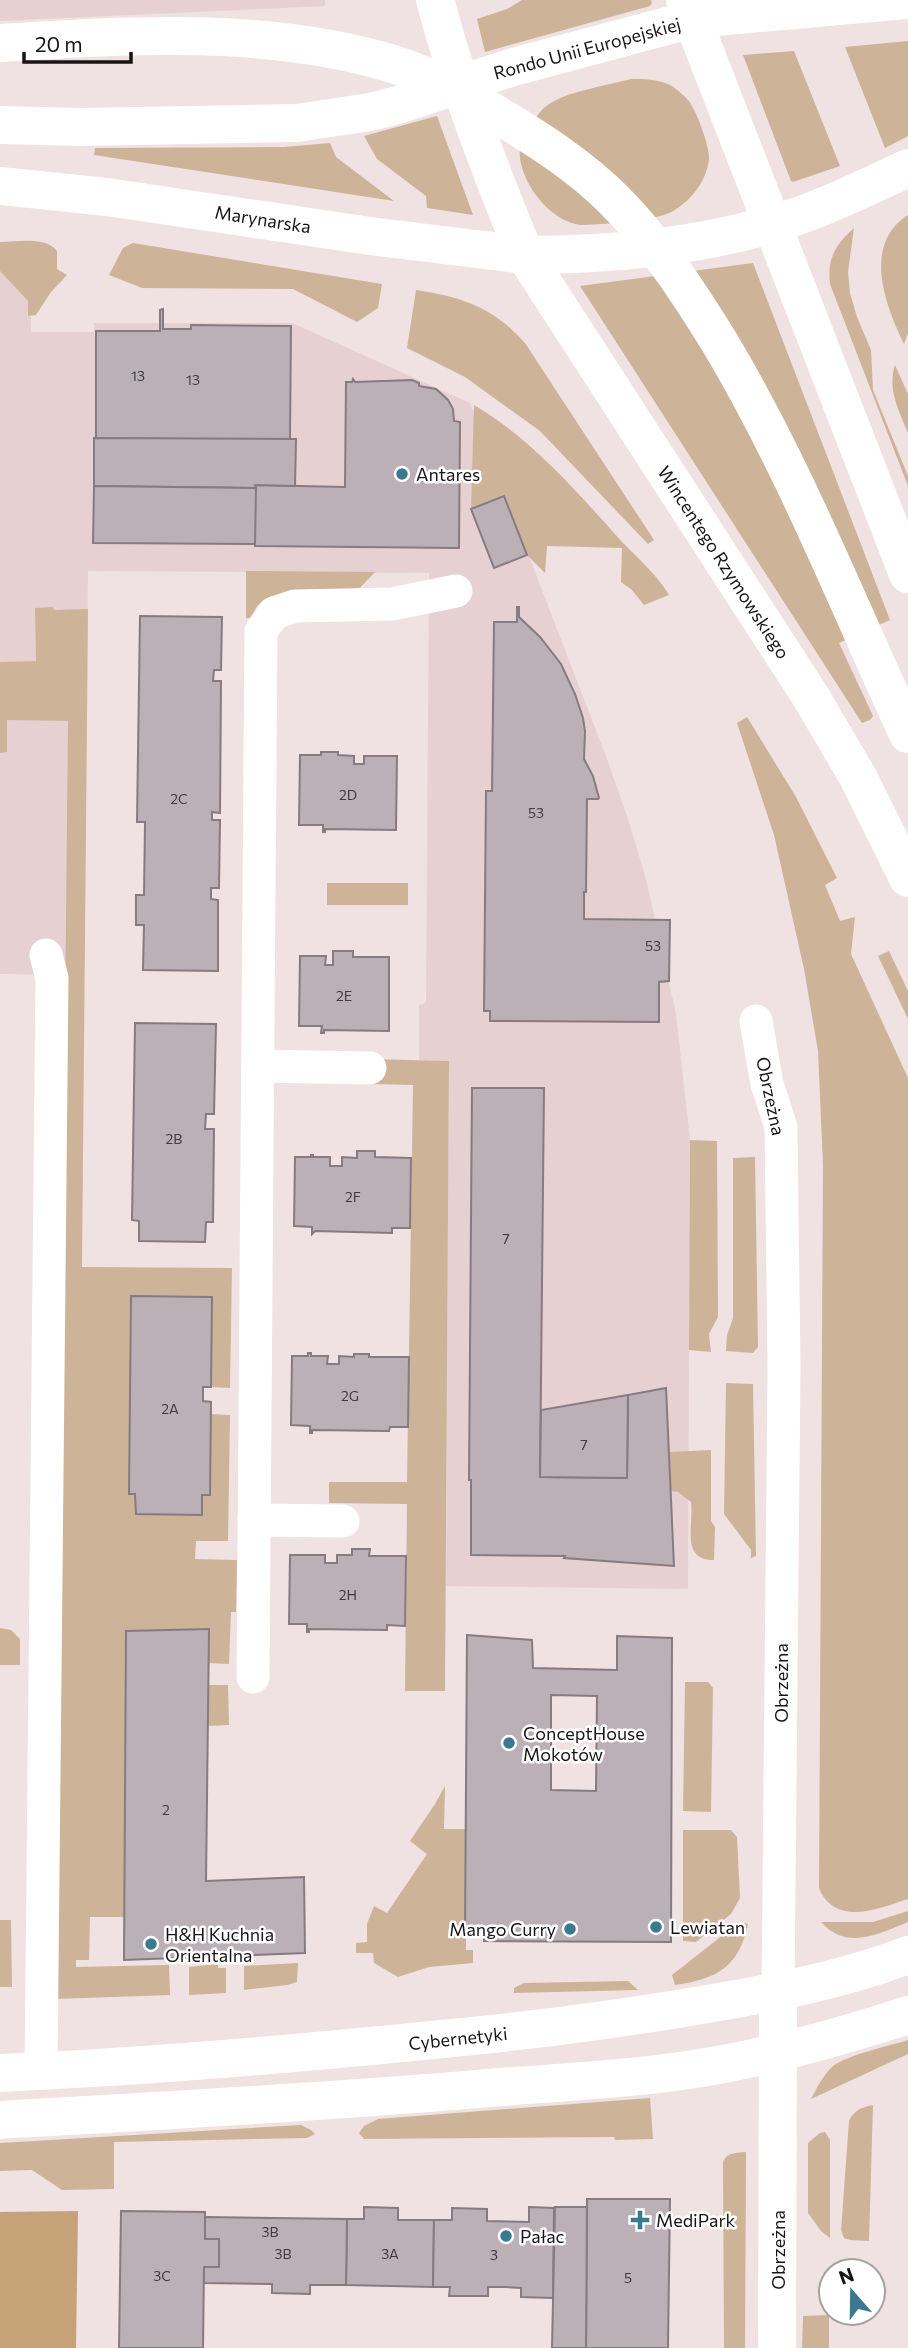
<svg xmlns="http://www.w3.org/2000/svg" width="908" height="2348" font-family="Commissioner,sans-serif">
<rect width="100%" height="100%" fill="#f0e1e2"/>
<g fill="#e7d0d2">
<polygon points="0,0 325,0 325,6 0,21"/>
<polygon points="0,257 30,257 31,332 94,332 94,323 292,323 470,403 607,759 628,819 646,879 676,1014 690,1140 688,1589 446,1586 449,1061 419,1060 419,1005 426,1003 429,573 88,571 84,975 0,974"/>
</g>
<g fill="#cdb498">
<polygon points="522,0 651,0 652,3 650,6 485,52 477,19 507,9"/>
<polygon points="908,41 908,136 885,148 845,47"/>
<polygon points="794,51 840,166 793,182 791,181 743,55"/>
<path d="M631 79C645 79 659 79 672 86 677 90 684 95 688 100 696 109 710 147 709 159 707 181 689 204 669 213 651 221 605 224 585 225 552 226 516 179 520 147 522 136 537 114 545 107 565 91 606 86 631 79Z"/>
<polygon points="437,116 473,215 427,208 426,196 377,159 364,136"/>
<polygon points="330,143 336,157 394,201 94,155 95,148 284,147"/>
<path d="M908 215V333L904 344C885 305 862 244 908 215Z"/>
<path d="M854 228 848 272 850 293 857 317 871 350 873 390 908 476V486L830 284C827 259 835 245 854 228Z"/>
<path d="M0 242C18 242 45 236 57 251V269L67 275 51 292 36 315 28 316V301L0 271Z"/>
<polygon points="133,243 382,284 378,308 357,322 293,289 142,288 109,275 123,248"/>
<polygon points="753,263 890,620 839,643 873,716 870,720 862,723 580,286"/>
<path d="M416 290C462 297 493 307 525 343L654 540 648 544 540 431 465 377 407 348Z"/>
<path d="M895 365 908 394V433C899 411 887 389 895 365Z"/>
<path d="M474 405C532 439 578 493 623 543 639 559 658 576 669 595L644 605 632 590 621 582 622 548 547 546 545 573 527 555 504 496 471 509Z"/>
<path d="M246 571 375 572 355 593C332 594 296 592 275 596 263 598 254 607 252 618H246Z"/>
<polygon points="53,607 54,610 88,609 82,1267 232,1268 230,1388 211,1387 212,1297 131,1296 129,1492 135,1494 136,1514 201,1515 210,1414 230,1415 228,1541 196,1541 195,1559 237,1560 236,1612 231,1612 229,1664 208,1663 208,1629 127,1631 124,1917 90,1917 89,1960 76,1960 76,1967 169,1965 170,1995 55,1999 68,721 7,720 7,752 0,753 0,662 36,661 35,608"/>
<path d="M747 717 796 797 837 878 825 885 840 921 855 917 851 954 908 1078V1899C878 1909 835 1927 819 1888L823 1165 818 1051 804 969 774 835 737 723Z"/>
<rect x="327" y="883" width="81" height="22"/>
<polygon points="889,951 908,991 908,1019 878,956"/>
<polygon points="370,1059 449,1061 445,1691 405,1691 407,1504 329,1503 329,1482 407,1482 413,1085 369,1084"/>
<polygon points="690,1140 717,1141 718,1317 709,1334 711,1352 689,1350"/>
<polygon points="755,1157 758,1347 753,1353 726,1351 727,1335 733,1318 733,1158"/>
<polygon points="726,1383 753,1384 756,1556 751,1558 751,1550 724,1514"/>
<path d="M711 1450V1521L715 1527 714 1560C680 1560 694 1525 691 1502L678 1492 670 1491 669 1452Z"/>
<polygon points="0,1628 11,1630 20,1639 20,1665 0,1665"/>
<polygon points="685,1682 708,1682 713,1688 711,1812 683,1811"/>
<polygon points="208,1685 228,1685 229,1725 207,1726"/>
<polygon points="445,1786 444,1829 466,1829 466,1950 473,1950 473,1963 429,1967 398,1977 374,1963 373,1953 356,1953 356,1943 367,1942 367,1924 374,1906 387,1913 427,1854 410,1841 435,1804"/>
<polygon points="683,1830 731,1830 737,1837 740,1898 731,1914 696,1942 683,1941"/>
<path d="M908 1911V1922C878 1934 847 1951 821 1922H873Z"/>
<polygon points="0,1920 11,1920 12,1987 0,1987"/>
<path d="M744 1923 748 1924C739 1967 717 1979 675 1985L672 1975 728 1931Z"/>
<polygon points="298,1963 297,1982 287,1985 244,1990 244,1966"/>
<polygon points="218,1964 218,1968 226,1968 226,1993 189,1995 189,1967"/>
<polygon points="628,1981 638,1990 514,1993 514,1988 524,1983"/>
<path d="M908 2040V2054L811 2099C817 2088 823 2075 833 2066 848 2055 888 2046 908 2040Z"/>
<polygon points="650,2098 653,2139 615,2140 614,2137 364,2139 359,2133 364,2126 378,2119"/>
<path d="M873 2105 869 2241 850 2240 844 2238 841 2230 849 2121C853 2111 862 2107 873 2105Z"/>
<polygon points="301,2125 311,2130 315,2134 307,2138 114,2142 114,2189 62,2190 32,2170 0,2171 0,2143"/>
<polygon points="825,2132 830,2140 830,2238 821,2231 808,2213 808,2143 820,2133"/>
<path d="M746 2152 745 2348H724L723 2162C727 2152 737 2153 746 2152Z"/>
<polygon points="829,2315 829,2348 802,2348 803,2316"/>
</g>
<polygon fill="#c6a279" points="78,2211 76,2348 0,2348 0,2212"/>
<g fill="#bcb0b7" stroke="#857b81" stroke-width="2" fill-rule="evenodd">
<polygon points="163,309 163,329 191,329 191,325 291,326 290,440 96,438 96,331 160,331 160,310"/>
<polygon points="353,379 355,382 412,380 419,383 419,386 436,389 448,400 453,409 454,421 460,422 459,548 255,546 255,485 345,487 346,382 352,382"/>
<polygon points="94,438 296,439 295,486 255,485 256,488 94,486"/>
<polygon points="94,486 256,488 255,544 93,543"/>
<polygon points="504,496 527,555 494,568 471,509"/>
<polygon points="517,607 519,607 519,617 540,637 561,664 575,694 583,718 585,731 584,759 593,776 599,798 598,799 587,799 586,892 584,892 584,919 670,920 669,981 659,982 659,1022 490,1021 490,1011 484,1011 486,791 492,791 494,622 517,622"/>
<polygon points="140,616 222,617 221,670 214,670 213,681 221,681 220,813 212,812 212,820 220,820 219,888 211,888 211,899 218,900 218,971 143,970 144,925 136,925 136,895 144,895 145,822 137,822"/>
<polygon points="321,752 338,752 338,755 354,756 354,764 364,764 364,756 397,756 396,830 325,829 325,832 323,832 323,825 299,825 300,755 321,755"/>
<polygon points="333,951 353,951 353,957 389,957 389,1031 324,1030 324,1033 321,1033 322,1026 299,1026 300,956 326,956 325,965 333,965"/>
<polygon points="135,1023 216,1024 214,1114 206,1114 205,1129 214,1129 213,1222 206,1222 205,1242 139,1241 139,1221 132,1220"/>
<polygon points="472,1088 544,1088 540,1477 627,1478 628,1395 666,1388 674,1566 564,1558 565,1556 471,1555 471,1480 469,1480"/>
<polygon points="357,1151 375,1151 375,1157 411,1158 410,1228 392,1228 392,1233 315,1231 312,1234 312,1227 294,1226 295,1157 311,1157 311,1155 313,1155 313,1157 330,1157 330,1166 342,1166 342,1157 357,1158"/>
<polygon points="131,1296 212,1297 211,1387 203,1387 203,1401 211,1402 210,1495 202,1495 202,1515 136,1514 135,1494 129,1494"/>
<polygon points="308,1353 311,1353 311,1356 328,1356 327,1364 339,1364 339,1356 354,1357 354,1354 369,1354 369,1357 409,1357 408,1427 390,1427 389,1431 312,1430 312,1433 310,1433 310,1426 291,1425 292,1356 308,1356"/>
<polygon points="628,1395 627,1478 540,1477 541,1410"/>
<polygon points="352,1549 370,1549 369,1556 406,1556 405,1626 387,1625 387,1630 309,1629 309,1632 307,1632 307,1624 289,1624 290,1555 325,1555 325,1563 337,1563 337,1555 352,1555"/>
<polygon points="209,1629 206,1881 304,1877 305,1953 124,1960 126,1631"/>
<path d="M467 1635 532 1640 533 1668 617 1670V1636L672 1638 671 1942 484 1941V1934H465ZM551 1695 597 1696 596 1791 551 1790Z"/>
<polygon points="587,2199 670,2199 668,2348 586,2348"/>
<polygon points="364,2207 398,2208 398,2220 434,2220 433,2287 346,2285 347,2219 364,2219"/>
<polygon points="529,2207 554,2208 553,2298 521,2297 521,2288 505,2287 488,2287 488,2296 449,2296 450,2287 433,2287 434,2220 452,2220 452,2208 487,2209 487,2221 529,2222"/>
<polygon points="555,2207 587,2207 586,2348 552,2348"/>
<polygon points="121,2211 205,2212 205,2239 219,2239 219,2267 204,2267 203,2348 119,2348"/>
<polygon points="205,2217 347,2219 346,2285 310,2285 310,2294 272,2293 272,2284 204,2283 204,2267 219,2267 219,2239 205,2239"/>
</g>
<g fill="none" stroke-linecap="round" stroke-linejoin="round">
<g stroke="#fff" stroke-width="33">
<polyline points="756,1021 767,1084 781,1127 784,1367 778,1992"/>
<polyline points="258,1066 370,1068"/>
<polyline points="254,1520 343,1521"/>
<polyline points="253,1677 261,631 274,613 295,606 392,604 456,591"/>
<polyline points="41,2071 52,978 46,955"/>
</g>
<g stroke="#fff" stroke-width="38">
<path d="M435 0C458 87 491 172 525 255 615 255 709 246 795 217 834 204 871 185 908 168"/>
<polyline points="685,0 908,574"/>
<polyline points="0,125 81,127 297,123 370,112 398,105 510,68 693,19 908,0"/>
<path d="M0 2073C164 2066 328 2051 492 2034 566 2026 639 2016 713 2003 779 1992 845 1979 908 1955"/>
<path d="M0 2120C155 2111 310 2103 465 2090 553 2082 643 2080 729 2063 790 2051 849 2034 908 2015"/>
<polyline points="777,2348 778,1992"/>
</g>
<g stroke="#fff" stroke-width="38">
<path d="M0 43C129 35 267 26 393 64 434 77 465 95 501 117 541 141 581 167 614 200 656 242 689 293 720 343 794 467 847 602 908 734"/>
<polyline points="0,186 107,197 370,236 525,255 811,697 858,777 908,878"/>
</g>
</g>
<g fill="#3a798e" stroke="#fff" stroke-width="2.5">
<circle cx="402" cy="474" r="7"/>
<circle cx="509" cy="1743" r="7"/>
<circle cx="656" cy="1927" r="7"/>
<circle cx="570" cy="1929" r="7"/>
<circle cx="151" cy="1944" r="7"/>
<path d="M636.5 2209.5h7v7h7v7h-7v7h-7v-7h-7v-7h7z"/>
<circle cx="506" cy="2236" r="7"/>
</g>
<g text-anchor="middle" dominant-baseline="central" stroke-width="5" stroke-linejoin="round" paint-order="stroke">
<g font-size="14" fill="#413a3d">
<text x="138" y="375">13</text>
<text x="193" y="379">13</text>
<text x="348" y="794">2D</text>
<text x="179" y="798">2C</text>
<text x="536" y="812">53</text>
<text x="653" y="945">53</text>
<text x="344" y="995">2E</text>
<text x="174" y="1138">2B</text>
<text x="353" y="1196">2F</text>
<text x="506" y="1238">7</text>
<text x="350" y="1395">2G</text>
<text x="170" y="1408">2A</text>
<text x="584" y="1444">7</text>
<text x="348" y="1594">2H</text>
<text x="166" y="1809">2</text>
<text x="270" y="2231">3B</text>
<text x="283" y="2253">3B</text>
<text x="390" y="2253">3A</text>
<text x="494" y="2254">3</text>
<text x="162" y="2275">3C</text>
<text x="628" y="2277">5</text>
</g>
<g font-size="18" fill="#181314" stroke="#fff">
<text transform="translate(587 48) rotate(-15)">Rondo Unii Europejskiej</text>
<text transform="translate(263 219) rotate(9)">Marynarska</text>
<text transform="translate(724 562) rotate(57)">Wincentego Rzymowskiego</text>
<text transform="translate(771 1096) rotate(78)">Obrzeżna</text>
<text transform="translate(781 1683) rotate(-90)">Obrzeżna</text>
<text transform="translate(458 2038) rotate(-6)">Cybernetyki</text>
<text transform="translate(778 2250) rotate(-90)">Obrzeżna</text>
</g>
<g font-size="18" fill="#181314" stroke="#fff" text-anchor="start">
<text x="416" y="474">Antares</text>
<text x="523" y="1733">ConceptHouse<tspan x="523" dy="21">Mokotów</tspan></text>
<text x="670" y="1927">Lewiatan</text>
<text x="556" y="1929" text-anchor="end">Mango Curry</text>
<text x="165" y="1934">H&amp;H Kuchnia<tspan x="165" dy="21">Orientalna</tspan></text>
<text x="656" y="2220">MediPark</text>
<text x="520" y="2236">Pałac</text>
</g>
</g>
<g transform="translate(852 2292) rotate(340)"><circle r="33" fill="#ffffff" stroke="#a3a1a1" stroke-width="2"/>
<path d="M0-5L12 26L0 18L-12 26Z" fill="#3a798e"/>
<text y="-10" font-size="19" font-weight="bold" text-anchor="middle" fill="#181314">N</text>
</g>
<path d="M24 52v10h107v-10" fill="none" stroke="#181314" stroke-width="3.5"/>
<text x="35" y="52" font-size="21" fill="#181314" stroke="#ffffff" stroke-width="5" paint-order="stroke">20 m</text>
</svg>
